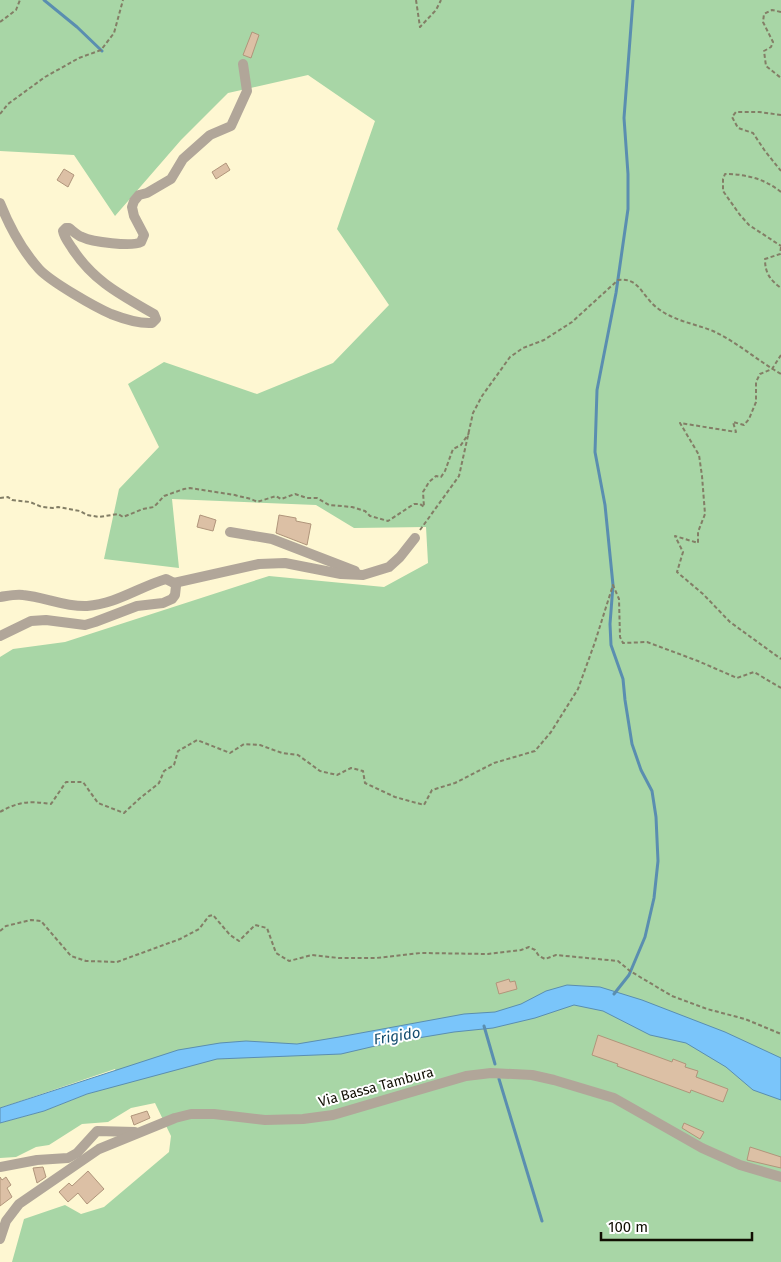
<svg xmlns="http://www.w3.org/2000/svg" width="781" height="1262" font-family="'Fira Sans',sans-serif">
<rect width="100%" height="100%" fill="#fef7d2"/>
<polygon fill="#a8d6a6" points="0,0 781,0 781,1262 12,1262 24,1219 65,1205 81,1214 104,1207 169,1152 171,1136 155,1103 131,1108 108,1122 82,1124 49,1145 36,1147 16,1157 0,1158 0,1123 44,1111 87,1094 120,1084 115,1069 0,1108 0,657 13,649 65,642 269,576 384,587 428,563 426,527 354,528 316,505 172,499 179,568 104,559 119,489 159,447 128,384 164,362 257,394 333,363 389,305 337,229 375,121 308,75 228,93 181,140 115,216 74,155 0,151"/>
<polygon fill="#7ac5fa" stroke="#5a8eb0" points="567,985 600,987 642,1000 725,1032 781,1058 781,1100 753,1090 726,1067 686,1043 650,1035 603,1011 574,1005 535,1018 493,1028 454,1032 388,1043 341,1054 217,1059 87,1094 44,1111 0,1123 0,1108 178,1050 220,1043 246,1041 297,1044 339,1037 464,1014 495,1012 521,1004 546,991"/>
<g fill="none" stroke-linecap="round" stroke-linejoin="round">
<g stroke="#5a8eb0" stroke-width="3">
<polyline points="44,0 77,27 102,51"/>
<polyline points="614,994 629,975 645,937 654,898 658,861 656,817 652,791 641,770 632,744 625,700 623,679 611,645 610,624 613,585 605,505 595,452 597,390 616,293 628,209 628,174 624,118 633,0"/>
<polyline points="484,1026 495,1064"/>
<polyline points="499,1079 542,1221"/>
</g>
</g>
<g fill="#dcc0a5" stroke="#b0957b">
<polygon points="252,32 259,35 251,58 243,55"/>
<polygon points="226,163 230,170 216,179 212,172"/>
<polygon points="64,169 74,175 68,187 57,180"/>
<polygon points="200,515 216,520 213,531 197,527"/>
<polygon points="279,515 296,518 296,521 311,524 307,545 276,533"/>
<polygon points="509,979 510,982 515,981 517,989 499,994 496,983"/>
<polygon points="598,1035 672,1062 673,1059 686,1064 685,1067 698,1071 696,1077 728,1089 723,1102 691,1090 690,1093 617,1066 618,1064 592,1055"/>
<polygon points="147,1111 150,1118 134,1125 131,1116"/>
<polygon points="684,1123 704,1132 700,1139 682,1128"/>
<polygon points="750,1147 781,1157 781,1168 747,1160"/>
<polygon points="43,1167 46,1177 37,1183 33,1168"/>
<polygon points="88,1171 104,1189 87,1204 78,1193 68,1202 59,1192 69,1183 72,1186"/>
<polygon points="0,1177 2,1180 6,1177 11,1185 7,1188 12,1197 0,1206"/>
</g>
<g fill="none" stroke-linecap="round" stroke-linejoin="round">
<g stroke="#837e66" stroke-width="2" stroke-dasharray="4 2.5" stroke-linecap="butt">
<polyline points="416,0 420,27 436,10 441,0"/>
<polyline points="781,12 772,10 764,14 763,22 773,42 771,47 764,51 766,66 781,78"/>
<polyline points="0,22 16,10 20,0"/>
<polyline points="0,114 8,104 45,77 79,58 101,50 114,33 123,0"/>
<polyline points="781,115 759,112 736,112 732,117 738,128 753,133 765,151 781,171"/>
<path d="M781 192C765 179 746 174 725 174L723 179V191L740 215 749 225 781 246"/>
<path d="M781 247 780 254 765 259C765 273 770 280 781 288"/>
<polyline points="781,355 772,369 760,374 756,382 756,402 749,419 744,425 733,422 736,432 680,423 699,455 702,476 705,514 698,532 698,543 675,536 683,552 677,572 703,594 730,622 781,659"/>
<path d="M0 498 8 497 12 500 30 502 42 507 53 508 58 507 80 511 87 515 99 517 118 514 123 517 143 509 154 507 164 496 184 489 190 488 235 495C243 498 249 497 257 502L276 496 281 499 295 494 307 498H317L329 505 352 507 365 511 370 516 388 521 414 504H420L424 507 423 492 429 482 436 476 441 477 445 471 453 449 461 445 469 433"/>
<path d="M420 530 459 476 473 413 482 396 510 357 523 348 544 340 572 322 618 280C639 277 642 296 656 307 673 321 693 323 713 331 737 342 758 361 781 374"/>
<path d="M0 812C19 801 30 801 51 804L66 782H83L98 803 124 813 139 799 159 783 164 771 174 765 178 751 197 740 230 753 244 744 260 745 282 753 298 755 320 771 337 775 351 768 363 771 365 783 395 797 424 805 432 790 455 783 494 763 535 751 551 732 578 689 595 642 613 585 619 599 620 637 623 643 647 642 698 661 737 678 754 672 781 688"/>
<polyline points="0,931 6,926 31,920 41,921 71,956 86,961 117,962 180,939 199,929 209,916 213,915 230,935 239,941 255,925 267,928 276,953 289,961 312,955 339,958 376,958 421,953 488,954 521,950 529,947 535,950 539,956 545,959 556,955 618,961 630,971 672,996 707,1009 745,1019 781,1034"/>
</g>
<g stroke="#b1a699" stroke-width="10">
<path d="M0 203C10 228 21 249 39 269 51 282 95 307 111 314 124 319 139 324 152 323L156 319 154 314C121 295 93 281 72 248 68 242 64 237 63 231L66 228H69C73 231 77 235 82 237 92 242 132 247 141 242L144 235 134 216 132 207 134 201 139 195 147 193 171 179 183 159 210 135 231 126 247 91 243 64"/>
<polyline points="230,532 272,539 355,571"/>
<polyline points="174,583 259,564 285,563 341,574 363,575 389,567 400,557 415,538"/>
<path d="M0 597C7 596 15 594 23 595 45 597 64 607 87 606 116 604 139 587 166 579L174 583 176 586 175 595 172 599 163 603 137 606 95 622 85 625 46 620 31 621 0 636"/>
<polyline points="0,1167 37,1160 68,1158 77,1153 97,1131 135,1132"/>
<polyline points="0,1239 6,1221 19,1204 99,1149 175,1118 191,1114 214,1114 265,1120 303,1119 333,1115 466,1076 491,1073 532,1075 554,1080 614,1098 702,1148 740,1165 781,1177"/>
</g>
</g>
<g text-anchor="middle" dominant-baseline="central" stroke-width="4" stroke-linejoin="round" paint-order="stroke">
<g font-size="14" fill="#110f03" stroke="#fff">
<text transform="translate(376 1087) rotate(-15)">Via Bassa Tambura</text>
</g>
<g font-size="15" font-style="italic" fill="#124c6f" stroke="#fff">
<text transform="translate(397 1036) rotate(-9)">Frigido</text>
</g>
</g>
<path d="M601 1232v8h151v-8" fill="none" stroke="#110f03" stroke-width="2.5"/>
<text x="608" y="1232" font-size="15" fill="#110f03" stroke="#ffffff" stroke-width="4" paint-order="stroke">100 m</text>
</svg>
